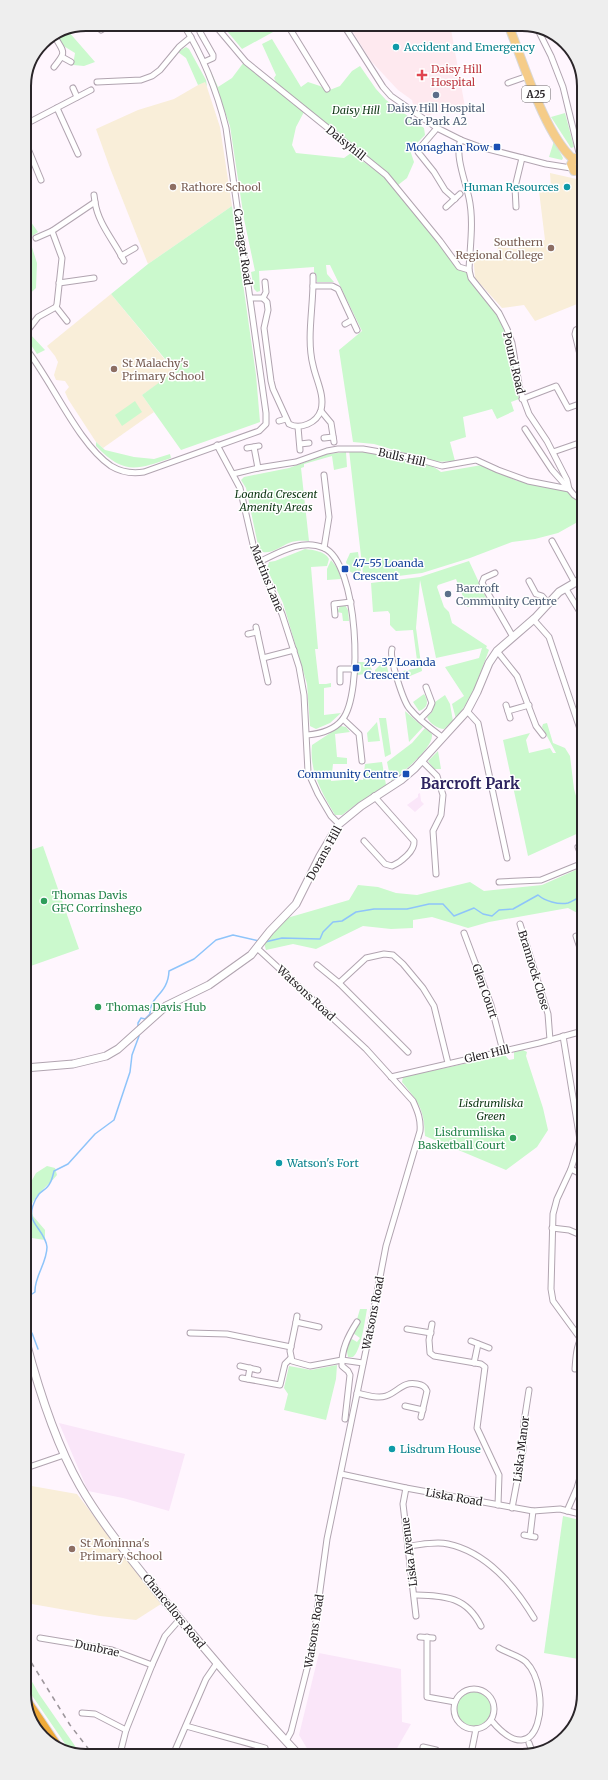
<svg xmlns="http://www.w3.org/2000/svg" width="608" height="1780" font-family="Merriweather,serif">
<rect width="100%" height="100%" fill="#fff6fe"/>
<g fill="#fae6f9">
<polygon points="420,793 421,801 424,804 415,812 407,805 418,797 418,794"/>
<polygon points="59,1423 185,1454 169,1511 123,1498 88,1491"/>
<polygon points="319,1653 401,1669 402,1722 411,1724 393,1755 311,1755 299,1735"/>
</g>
<g fill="#f9eed9">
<polygon points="205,81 220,127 232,206 148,264 110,168 96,129 138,110 174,99"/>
<polygon points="550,173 581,180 576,198 582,227 582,302 535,321 524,305 502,308 475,278 473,253 496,260 498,247 516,249 545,240 539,191 551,188"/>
<polygon points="111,294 175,372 142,395 154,412 103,448 96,442 68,399 65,392 69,387 65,381 56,380 54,375 58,362 55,356 47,346"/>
<polygon points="26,1485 77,1494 161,1604 136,1620 100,1616 26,1603"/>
</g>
<polygon fill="#fee9ef" points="348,24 450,24 465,107 448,106 428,116 413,104 412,100 398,90 371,61"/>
<g fill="#cbf9cd">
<polygon points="227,24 284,24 284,26 242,49 227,31"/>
<polygon points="68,31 95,62 84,66 73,65 75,53 62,45 56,36"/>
<polygon points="272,39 301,87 308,82 320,86 327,91 340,86 352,71 360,66 376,89 386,100 424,128 425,135 410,150 414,162 407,178 398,185 388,173 277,84 274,78 276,75 262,44"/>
<polygon points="186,47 189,49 206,80 207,87 205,82 198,85 186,58 178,52"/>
<polygon points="244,62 304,112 296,127 292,145 296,153 344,158 351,153 385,177 474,282 499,317 510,347 519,399 511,402 514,411 497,419 492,409 463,417 466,437 450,442 455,461 435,462 374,444 353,442 339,350 362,331 330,265 326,265 327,274 334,282 317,282 316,273 314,273 314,267 259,271 260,291 257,292 254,289 251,272 255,271 244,219 230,126 209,67 218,87 232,78"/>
<polygon points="565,113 574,147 571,148 551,117"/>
<polygon points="554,141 563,158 562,160 549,157"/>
<polygon points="232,206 256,375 260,422 181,450 142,395 175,371 111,294 148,264"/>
<polygon points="27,211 30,211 32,215 28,218 38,232 29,238 37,263 36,288 24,299 24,214"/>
<polygon points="30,334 45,350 37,354 27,339"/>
<polygon points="135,401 142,412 122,426 115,415"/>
<path d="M96 442 105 450 134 457 154 459 170 454 171 458C136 470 124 475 96 446Z"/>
<path d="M363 449C385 454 423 457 441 472L482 465 517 481 528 482 569 489 580 499 583 507V519L558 533 535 539 512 542 470 558 422 573 367 580 363 574 349 450Z"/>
<path d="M346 452 347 467 334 470 332 456 304 464V467L301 468 309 541C302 541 297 540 289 543 281 546 268 557 259 550L246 488 241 480 244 477 289 468 327 454Z"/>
<path d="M305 549C313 550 325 551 329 559L327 566 311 567 318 649H315L319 684H326L331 683V687L324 688V715L341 713 330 723 316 729 310 726 307 684 283 603 267 569 269 562 275 561Z"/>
<polygon points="358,552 362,578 349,571 346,562 350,553"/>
<polygon points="331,560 338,569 341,579 327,580 327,569"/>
<polygon points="469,561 488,602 467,607 456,579 438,585 437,587 444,607 449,612 452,623 487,646 486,648 489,650 472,695 456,719 452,704 464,696 445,667 479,658 482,648 436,658 420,580 416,628 422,671 403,679 402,676 405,675 403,671 418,668 413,630 396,631 390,625 390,614 388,611 373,612 371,583 420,577"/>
<polygon points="345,605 348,610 349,621 343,621 342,613 337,612 340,606"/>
<polygon points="385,660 389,674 375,674 375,670"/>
<polygon points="358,662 363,662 370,665 373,673 357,675"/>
<path d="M424 694C429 701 428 708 419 711L413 702Z"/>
<path d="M445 695 450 704 453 721 444 729C438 729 429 723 427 717L432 712 435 702Z"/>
<polygon points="405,711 423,727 409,742"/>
<polygon points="379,718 386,718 391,754 385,757"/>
<polygon points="377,722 380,741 368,742 367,733"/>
<polygon points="547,723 553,743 565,748 570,756 574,789 583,820 583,831 528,856 503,740 530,733 526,740 529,753 550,748 553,753 556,753 542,727 543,724"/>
<path d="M341 726 346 727 350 732 335 734 337 757 347 758V764H333L331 781 356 779 363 780 365 764 382 762 386 785 358 803 342 815H335C322 793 309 771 312 745Z"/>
<path d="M425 728 432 734C434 748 402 773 391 781L387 762 412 743Z"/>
<polygon points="438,751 441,769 434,769 428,761"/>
<polygon points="43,846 79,949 25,968 25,852"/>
<polygon points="578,869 583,869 583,916 568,908 489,922 468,928 432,917 413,920 413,928 391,929 363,926 316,949 293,944 266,950 264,943 268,937 287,918 349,900 358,885 378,887 396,893 417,895 470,882 484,891 542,885"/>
<path d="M523 1050 527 1052 526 1056 543 1108 548 1130 537 1147 506 1170 425 1136C424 1108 419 1103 402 1082L403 1077 505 1055 509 1060 514 1059V1052Z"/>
<path d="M47 1166 55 1168 57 1175C48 1186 37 1192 31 1206L33 1216 45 1230V1240L25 1237V1200L30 1193 31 1182 36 1173Z"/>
<path d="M360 1309H367C365 1320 361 1351 353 1357H348L347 1352H346L348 1342 352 1339 357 1342 360 1338 353 1333Z"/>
<polygon points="337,1365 336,1379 326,1420 284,1410 288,1394 284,1388 289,1366 311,1370"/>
<polygon points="563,1516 584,1521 584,1660 544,1653"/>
<polygon points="26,1671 39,1694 82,1756 70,1751 33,1697 26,1685"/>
<circle cx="474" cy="1709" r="17"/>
</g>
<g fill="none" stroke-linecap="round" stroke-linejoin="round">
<g stroke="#8ec4fa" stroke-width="1.5">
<path d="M265 942 282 938 320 939 323 932 333 922 342 921 356 912 374 909H407L429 904H443L454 916 474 908 483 914 492 916 499 910 513 909 538 895C545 901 558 905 568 903 574 901 577 897 583 897"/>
<path d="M138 1027V1023L141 1018 145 1019 150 1014C149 996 168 995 169 971L194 959 216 940 233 935 259 941"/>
<path d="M26 1298 35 1292C34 1277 47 1263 47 1247 46 1236 37 1229 33 1220 29 1213 34 1200 39 1194 43 1190 48 1188 50 1183 52 1180 53 1175 54 1171L68 1164 95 1134 114 1120 130 1072 132 1055 139 1036"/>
<polyline points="26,1318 29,1325"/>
<polyline points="32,1333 38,1349"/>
</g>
<g stroke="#b1a4b0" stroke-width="7">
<g id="street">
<polyline points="96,24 101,30 110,24"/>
<polyline points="214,24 246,62 386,175 440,241 459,267 469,270"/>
<polyline points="287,24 327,89"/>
<polyline points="343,24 383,87 391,96 437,128 461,140 480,147 546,164 571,168"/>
<polyline points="537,28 551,56 563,87 580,157"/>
<polyline points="200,32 213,55 213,58 204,62"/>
<polyline points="62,57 71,62"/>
<path d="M54 67C67 51 64 53 55 37"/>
<polyline points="97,82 141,80 152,76 160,70 179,47 191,37"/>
<polyline points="508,83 528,76"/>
<polyline points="73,88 77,97"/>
<polyline points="57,108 78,154"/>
<polyline points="24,125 91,90"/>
<polyline points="437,128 419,149 418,152 434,172 445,190 455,199"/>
<polyline points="24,139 41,180"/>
<path d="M461 140C454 154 466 183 469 198 474 221 470 246 469 270L471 278 499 313 507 329 512 343 520 390 529 414 547 441 567 480 569 489 574 495 582 500"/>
<polyline points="94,195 95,202"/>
<polyline points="446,207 460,194"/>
<polyline points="516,207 515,187 522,158"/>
<polyline points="36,238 52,231"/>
<polyline points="121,256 135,248"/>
<polyline points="59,283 94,278"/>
<polyline points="313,286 332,286 338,289 357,330"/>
<path d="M251 298H263L267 302 268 310 264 328 271 381 273 389 289 424C300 430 317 423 321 410 325 395 316 380 313 365 306 338 314 304 313 276"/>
<polyline points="263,298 266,292 265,282"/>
<polyline points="56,307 67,321"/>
<polyline points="345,324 352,320"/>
<polyline points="582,327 576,330 575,334 582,363"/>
<path d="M24 335 38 317 56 307 57 304 62 258 52 231 95 202C98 224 115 242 124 261"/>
<path d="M24 346C51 379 78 444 111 466 121 472 132 474 144 472L259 431 266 424V413L226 128C217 91 203 56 183 24"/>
<polyline points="522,399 556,386 568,408 582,403"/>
<polyline points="321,411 331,423 334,442"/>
<polyline points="279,421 286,419"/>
<polyline points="298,427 300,450"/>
<polyline points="525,429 552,470 568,488"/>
<polyline points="324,438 333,437"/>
<polyline points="300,444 309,443"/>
<polyline points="217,445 240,488 255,553 282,614 299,667 304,695 308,772 318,794 331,816 339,824"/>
<polyline points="254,447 258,468"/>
<polyline points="247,448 259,446"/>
<polyline points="553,452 582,442"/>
<polyline points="233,474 258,468 296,462 327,451 338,449 363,449 414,458 442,466 476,460 498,470 528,481 569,489"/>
<polyline points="324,475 329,517 324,548"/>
<polyline points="552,541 575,583"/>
<path d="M259 562C278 553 302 538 324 548 358 563 364 694 342 720 334 730 319 734 307 735"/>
<polyline points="495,573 484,578 482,583 513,637"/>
<polyline points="529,581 536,594 542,596 548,603"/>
<polyline points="566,589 583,617"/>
<polyline points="335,615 334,604 351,602"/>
<polyline points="533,619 549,637 583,738"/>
<polyline points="256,627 268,682"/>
<polyline points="248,634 257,632"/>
<path d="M392 649C389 658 403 700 409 708 418 719 431 729 442 737"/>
<polyline points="497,651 517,676 536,726 543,735"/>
<polyline points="263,658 294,650"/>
<polyline points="340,682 340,669 354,669"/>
<polyline points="506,705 510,718"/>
<polyline points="467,711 478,723 507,858"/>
<polyline points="508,711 529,705"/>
<polyline points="343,719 359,734 362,761"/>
<polyline points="420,719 429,710 432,703 426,687"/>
<polyline points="421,760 437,776 443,795 441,815 433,831 436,874"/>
<path d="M364 841 385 864 392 866C401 862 415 851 414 841L374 796"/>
<polyline points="578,847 583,860"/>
<polyline points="499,882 541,880 583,863"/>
<polyline points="520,924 548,1014 550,1040"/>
<polyline points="464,933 491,1005 503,1051"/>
<polyline points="576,936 583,957"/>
<path d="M257 948 366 1049 413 1101C418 1112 421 1120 420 1131L386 1246 366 1350 327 1539 312 1649 291 1732 286 1741"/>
<polyline points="317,965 339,983 408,1052"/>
<polyline points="339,983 366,958 384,954 393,955 403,964 423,988 434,1006 448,1063"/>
<polyline points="563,1036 580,1140 571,1169 557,1199 553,1214 551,1289 553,1301 580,1338"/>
<polyline points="391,1077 539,1043 583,1031"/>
<polyline points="571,1169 583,1175"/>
<polyline points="552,1228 569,1230 583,1236"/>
<polyline points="296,1322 297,1316"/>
<polyline points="432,1324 429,1340 430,1353 434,1356 481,1364 485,1367 477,1428 499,1475 498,1505"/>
<polyline points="319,1327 296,1322 290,1351 292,1361 310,1366 342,1360 363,1363"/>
<polyline points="407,1329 431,1333"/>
<polyline points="190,1333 227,1334 291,1347"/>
<polyline points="471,1341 489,1348"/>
<polyline points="474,1363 478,1344"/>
<polyline points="240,1366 258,1370"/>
<path d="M575 1369C576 1357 576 1344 584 1334"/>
<polyline points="242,1378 280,1385 285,1364 290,1359"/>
<polyline points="248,1379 250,1368"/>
<path d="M357 1393C366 1395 377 1399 386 1396 398 1392 403 1381 417 1384 422 1385 425 1386 427 1391L421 1417"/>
<polyline points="405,1406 423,1410"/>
<path d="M345 1419 350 1375 348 1371 342 1366C341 1350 348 1336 357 1322"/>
<polyline points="26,1468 64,1455"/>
<polyline points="341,1474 406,1488 533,1511 560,1509 584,1515"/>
<polyline points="406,1488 403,1504 416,1616"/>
<polyline points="512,1508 523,1450 524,1422 529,1390"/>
<polyline points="567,1511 577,1488 584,1464"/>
<polyline points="524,1535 535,1537"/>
<polyline points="530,1536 533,1511"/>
<path d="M408 1546C421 1545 435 1541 448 1544 486 1552 515 1586 534 1618"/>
<path d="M414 1595C445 1596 466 1596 481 1626"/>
<polyline points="420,1637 433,1638"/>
<polyline points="427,1637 427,1697 455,1702"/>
<polyline points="40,1638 112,1650 152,1665"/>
<circle cx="474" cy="1709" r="20"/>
<polyline points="82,1713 95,1714 126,1730"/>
<path d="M491 1720C541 1780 553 1689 526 1662 520 1656 507 1653 499 1648"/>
<polyline points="186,1726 265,1748"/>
<polyline points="529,1743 533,1754"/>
<polyline points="423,1747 436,1750 434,1754"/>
<polyline points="120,1754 126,1730 152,1665 165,1636 180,1619"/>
<polyline points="471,1754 476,1729"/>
<polyline points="173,1755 206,1679 217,1663"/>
</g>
</g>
<g stroke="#b1a4b0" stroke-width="9">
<g id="secondary">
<polyline points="25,1068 73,1064 106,1056 118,1049 166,1006 209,985 251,955 270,931 296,904 320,856 339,824 361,806 401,780 415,768 467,711 477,692 489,663 497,651 535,618 559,592 583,578"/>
<path d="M26 1342C39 1391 55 1442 80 1486 102 1524 131 1559 158 1593 204 1648 250 1703 299 1755"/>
</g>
</g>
<g stroke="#d9d8d8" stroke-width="10">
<g id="primary">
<path d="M508 24C523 61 544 133 573 159"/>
<polyline points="582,159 575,158 571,164 574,171 582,170"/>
</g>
</g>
<g stroke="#d9d8d8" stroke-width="11">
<polyline id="highway" points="26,1700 57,1746"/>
</g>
<use href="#street" stroke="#fff" stroke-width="5"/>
<use href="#secondary" stroke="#fff" stroke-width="7"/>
<use href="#primary" stroke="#f5cc88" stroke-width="8"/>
<use href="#highway" stroke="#efaa39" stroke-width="9"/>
<polyline stroke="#9d969c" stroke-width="1.5" stroke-dasharray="5 5" stroke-linecap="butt" points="26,1654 70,1725 94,1756"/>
</g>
<g fill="#0f9aa8" stroke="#fff" stroke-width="1.5">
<circle cx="396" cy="47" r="4"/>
<circle cx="567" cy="187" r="4"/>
<circle cx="279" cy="1163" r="4"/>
<circle cx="392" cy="1449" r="4"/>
</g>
<path fill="#e0444e" stroke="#fff" stroke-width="1.5" d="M420 69h4v4h4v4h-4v4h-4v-4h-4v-4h4z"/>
<g fill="#5c6f8a" stroke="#fff" stroke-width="1.5">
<circle cx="436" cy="95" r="4"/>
<circle cx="448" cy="594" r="4"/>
</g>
<g fill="#1a4fb4" stroke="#fff" stroke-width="1.5">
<rect x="493" y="143" width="8" height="8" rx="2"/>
<rect x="341" y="565" width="8" height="8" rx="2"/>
<rect x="352" y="664" width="8" height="8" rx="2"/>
<rect x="402" y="770" width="8" height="8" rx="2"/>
</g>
<g fill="#8d6e63" stroke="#fff" stroke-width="1.5">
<circle cx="173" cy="187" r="4"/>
<circle cx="551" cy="248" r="4"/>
<circle cx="114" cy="369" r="4"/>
<circle cx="72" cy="1549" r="4"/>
</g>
<g fill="#2e9e5b" stroke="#fff" stroke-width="1.5">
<circle cx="44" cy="901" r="4"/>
<circle cx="98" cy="1007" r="4"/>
<circle cx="513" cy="1138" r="4"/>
</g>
<g text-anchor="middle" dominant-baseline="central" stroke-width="3" stroke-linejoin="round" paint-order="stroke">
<rect fill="#fff" stroke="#6a6669" stroke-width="1" x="522" y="86" width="28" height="16" rx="3"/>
<g font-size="10" font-weight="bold" fill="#2a2529">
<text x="536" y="94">A25</text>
</g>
<g font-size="11" fill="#0d838f" stroke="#fff" text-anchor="start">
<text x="404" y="47">Accident and Emergency</text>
<text x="559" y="187" text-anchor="end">Human Resources</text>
<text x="287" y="1163">Watson's Fort</text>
<text x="400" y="1449">Lisdrum House</text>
</g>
<g font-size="11" fill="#be3a42" stroke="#fff" text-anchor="start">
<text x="431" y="69">Daisy Hill<tspan x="431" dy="13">Hospital</tspan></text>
</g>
<g font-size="11" fill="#4e5e75" stroke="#fff">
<text x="436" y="108">Daisy Hill Hospital<tspan x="436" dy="13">Car Park A2</tspan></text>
<text x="456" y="588" text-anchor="start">Barcroft<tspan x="456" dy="13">Community Centre</tspan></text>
</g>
<g font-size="11" font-style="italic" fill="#0e3714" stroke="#fff">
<text x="356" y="110">Daisy Hill</text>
<text x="276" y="494">Loanda Crescent<tspan x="276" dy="13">Amenity Areas</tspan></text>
<text x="491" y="1103">Lisdrumliska<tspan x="491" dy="13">Green</tspan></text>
</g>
<g font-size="11" fill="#2a2529" stroke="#fff">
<text transform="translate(346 143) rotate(39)">Daisyhill</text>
<text transform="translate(243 247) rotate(82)">Carnagat Road</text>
<text transform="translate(514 363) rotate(77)">Pound Road</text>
<text transform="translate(402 457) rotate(13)">Bulls Hill</text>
<text transform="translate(267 578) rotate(68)">Martins Lane</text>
<text transform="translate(324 853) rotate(-61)">Dorans Hill</text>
<text transform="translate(534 970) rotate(73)">Brannock Close</text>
<text transform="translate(485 991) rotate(71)">Glen Court</text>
<text transform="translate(306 993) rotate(43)">Watsons Road</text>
<text transform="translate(487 1054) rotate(-13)">Glen Hill</text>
<text transform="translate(373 1313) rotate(-79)">Watsons Road</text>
<text transform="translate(521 1449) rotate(-83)">Liska Manor</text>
<text transform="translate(454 1497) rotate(10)">Liska Road</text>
<text transform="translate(409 1552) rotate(-97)">Liska Avenue</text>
<text transform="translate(174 1611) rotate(51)">Chancellors Road</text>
<text transform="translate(314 1631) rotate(-81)">Watsons Road</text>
<text transform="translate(97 1648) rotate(12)">Dunbrae</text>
</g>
<g font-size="11" fill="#164399" stroke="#fff" text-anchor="end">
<text x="489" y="147">Monaghan Row</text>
<text x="353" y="563" text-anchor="start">47-55 Loanda<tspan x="353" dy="13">Crescent</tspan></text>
<text x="364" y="662" text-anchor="start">29-37 Loanda<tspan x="364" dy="13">Crescent</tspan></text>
<text x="398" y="774">Community Centre</text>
</g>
<g font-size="11" fill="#785e54" stroke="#fff" text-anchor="start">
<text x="181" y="187">Rathore School</text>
<text x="543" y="242" text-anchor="end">Southern<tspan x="543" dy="13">Regional College</tspan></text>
<text x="122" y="363">St Malachy's<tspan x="122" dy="13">Primary School</tspan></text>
<text x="80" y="1543">St Moninna's<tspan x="80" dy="13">Primary School</tspan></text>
</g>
<g font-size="11" fill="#27864d" stroke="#fff" text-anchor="start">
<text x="52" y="895">Thomas Davis<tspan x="52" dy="13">GFC Corrinshego</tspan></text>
<text x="106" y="1007">Thomas Davis Hub</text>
<text x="505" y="1132" text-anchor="end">Lisdrumliska<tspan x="505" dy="13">Basketball Court</tspan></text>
</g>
<g font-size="15" font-weight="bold" fill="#2d245f" stroke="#fff">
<text x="470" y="783">Barcroft Park</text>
</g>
</g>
<path d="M0 0H608V1780H0ZM86 31H522A55 55 0 0 1 577 86V1694A55 55 0 0 1 522 1749H86A55 55 0 0 1 31 1694V86A55 55 0 0 1 86 31Z" fill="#eee" fill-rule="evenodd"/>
<path fill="none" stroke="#2a2529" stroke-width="2" d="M86 31H522A55 55 0 0 1 577 86V1694A55 55 0 0 1 522 1749H86A55 55 0 0 1 31 1694V86A55 55 0 0 1 86 31Z"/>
</svg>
